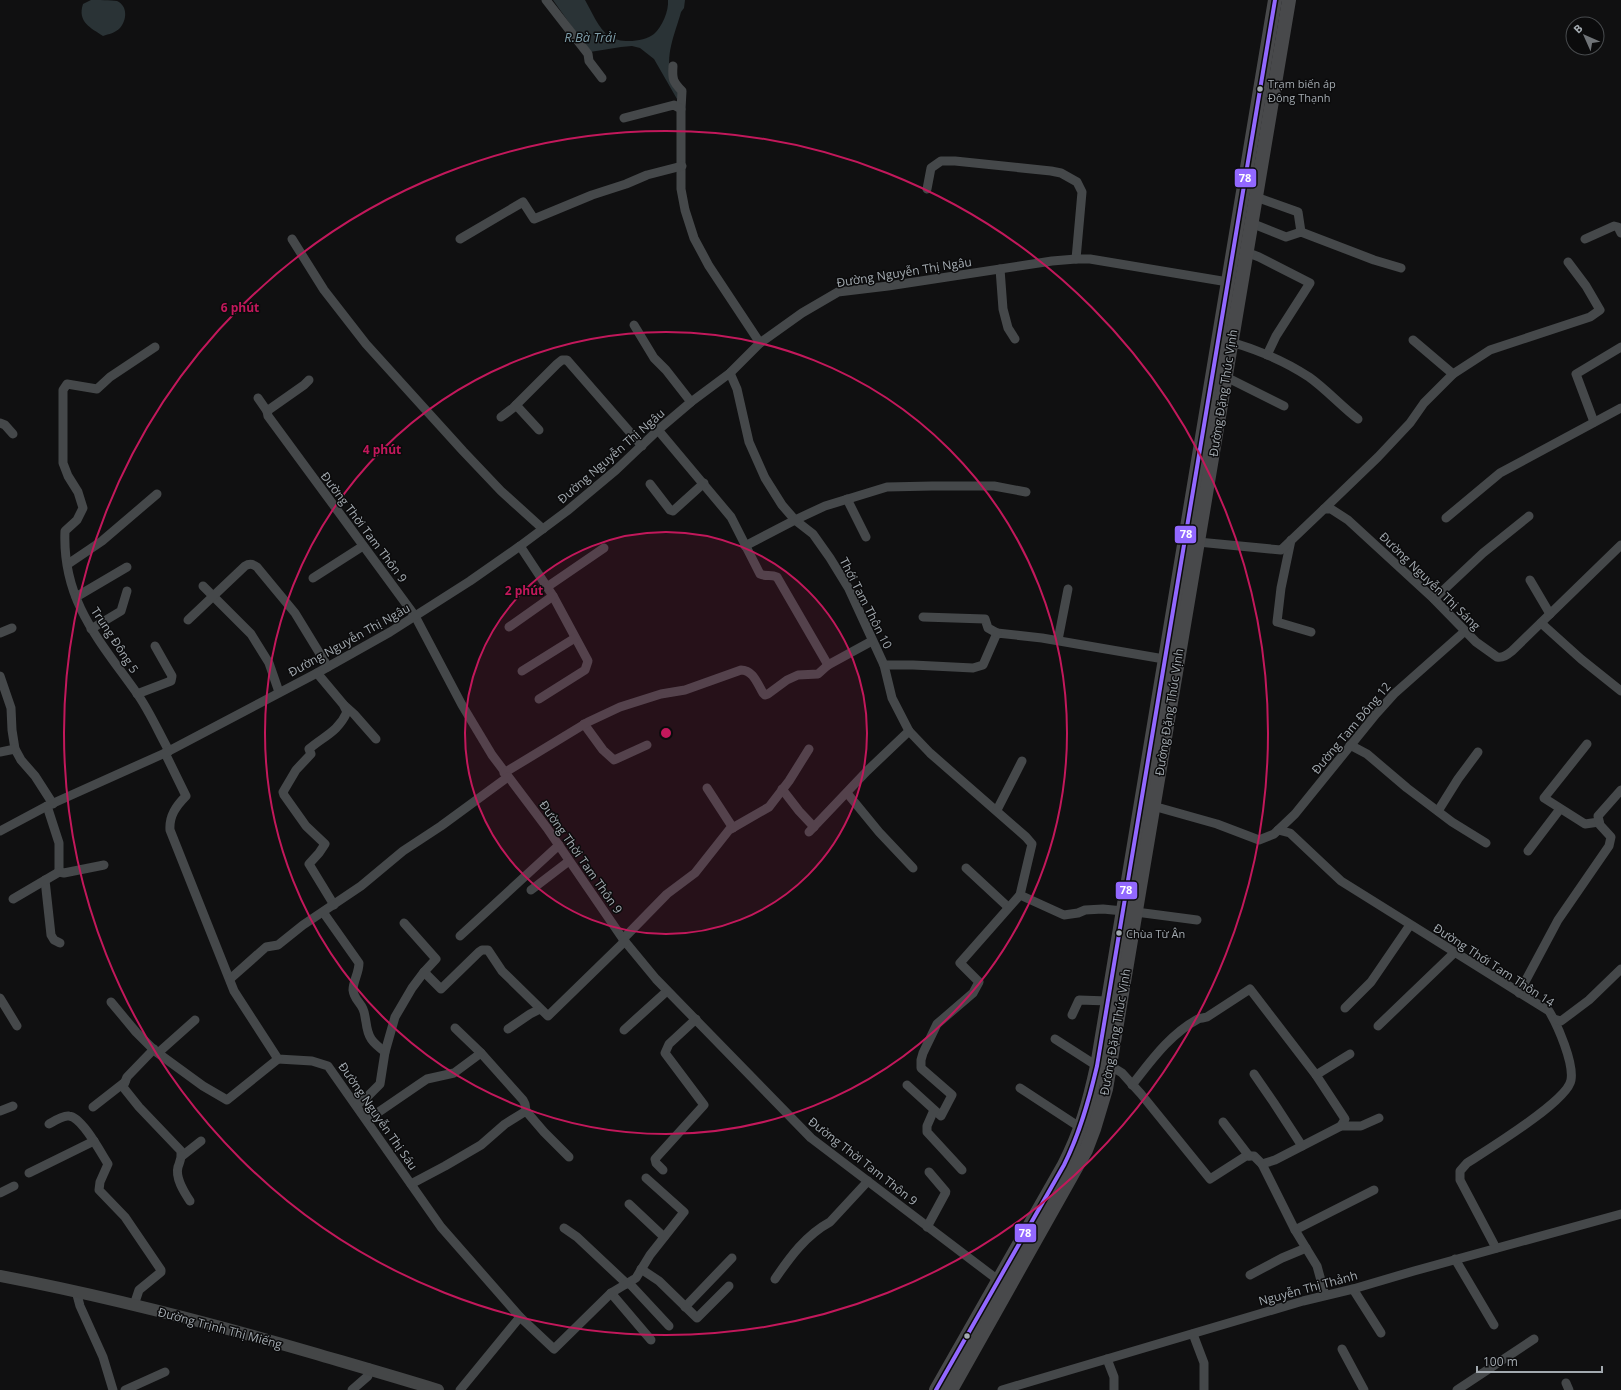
<svg xmlns="http://www.w3.org/2000/svg" width="1621" height="1390" font-family="'Open Sans',sans-serif">
<rect width="100%" height="100%" fill="#101011"/>
<g fill="#2a3336">
<path d="M91 0C98 0 111 0 117 1 128 6 127 20 120 28 115 33 109 34 103 36 91 28 77 22 83 4Z"/>
<path d="M553 0H585C592 12 598 28 609 36 620 44 644 42 654 34 662 27 669 11 668 0H685L684 8 681 12C675 34 664 56 672 79 673 84 678 88 681 92L677 99 654 59 640 48 632 46 621 47 590 52Z"/>
</g>
<g fill="none" stroke-linecap="round" stroke-linejoin="round">
<g stroke="#45484a" stroke-width="9">
<polyline points="546,0 588,54 589,61 602,78"/>
<path d="M673 66C672 79 673 82 682 91L681 109"/>
<polyline points="624,118 674,105 681,109 681,189 685,210 694,238 709,266 760,343"/>
<polyline points="927,189 931,168 941,161 955,161 1051,171 1061,173 1077,182 1082,192 1076,259"/>
<polyline points="1256,197 1298,212 1301,232"/>
<polyline points="1251,223 1286,237 1301,232 1374,260 1401,268"/>
<polyline points="292,239 324,290 366,344 463,451 501,491 543,529"/>
<polyline points="460,239 523,202 534,219 592,195 626,184 647,175 682,166"/>
<polyline points="1585,239 1614,226 1618,227 1621,233"/>
<polyline points="1246,252 1259,257 1310,283 1276,336 1267,355"/>
<polyline points="1000,269 1003,309 1008,328 1015,339"/>
<polyline points="634,325 654,358 666,370 691,402"/>
<polyline points="1413,340 1453,374"/>
<path d="M1231 342C1258 350 1285 361 1309 377 1326 389 1341 406 1358 419"/>
<path d="M155 347 110 377 97 389 67 384 63 390V463L68 476 78 492 83 508 77 520 65 531C62 600 99 640 136 692 149 710 158 731 169 751"/>
<polyline points="730,373 737,389 749,442 765,478 782,505 795,520 813,534 830,558 849,589 884,665 913,665 973,668 983,665 997,633 1042,638 1164,659"/>
<polyline points="1226,377 1284,406"/>
<polyline points="309,380 304,385 267,411 268,416 415,616 462,705 492,755 547,828 623,939 656,979 811,1138 998,1280"/>
<polyline points="258,398 267,411"/>
<polyline points="516,405 539,430"/>
<polyline points="501,417 513,408 557,364 562,360 567,360 642,446"/>
<polyline points="1594,422 1576,374 1621,347"/>
<polyline points="0,423 5,425 13,434"/>
<path d="M658 430 731 517 760 574C766 577 771 574 777 577L828 665"/>
<polyline points="650,484 670,510 673,511 704,483"/>
<polyline points="847,499 866,537"/>
<polyline points="1324,509 1378,457 1410,423 1424,403 1453,374 1490,350 1590,317 1600,310 1586,286 1568,262"/>
<polyline points="1446,518 1500,473 1621,408"/>
<polyline points="1291,540 1281,588 1277,622 1311,632"/>
<path d="M1198 542 1281 550 1324 509H1331L1348 520 1434 599 1476 642 1497 657C1503 658 1507 655 1512 651L1621 545"/>
<polyline points="520,546 553,596 588,661 585,670 539,699"/>
<polyline points="745,546 795,520 825,506 887,487 932,486 994,486 1026,492"/>
<polyline points="68,564 102,541 157,494"/>
<polyline points="313,578 363,546"/>
<polyline points="1530,580 1550,614"/>
<polyline points="203,586 251,634 269,663 279,692"/>
<polyline points="547,587 604,548"/>
<polyline points="76,597 127,567"/>
<polyline points="1434,599 1483,553 1529,516"/>
<polyline points="923,617 985,619 988,628 997,633"/>
<path d="M188 620 245 566C250 563 253 564 257 567L295 613 328 667"/>
<polyline points="1541,623 1581,659 1621,691"/>
<polyline points="509,627 553,596"/>
<polyline points="91,629 121,611 127,591"/>
<polyline points="0,633 12,628"/>
<polyline points="1058,640 1068,589"/>
<polyline points="522,671 575,638"/>
<path d="M317 673 343 704 347 712C338 732 324 736 309 749L311 754 296 770 283 792 284 795 306 826 325 844 319 853 309 864 334 905"/>
<polyline points="0,676 11,708 12,730 15,749 21,760 35,776 53,804"/>
<polyline points="137,694 171,681 172,676 155,646"/>
<polyline points="344,705 354,714 376,739"/>
<polyline points="584,724 603,750 614,760 647,745"/>
<polyline points="909,731 930,753 1026,837 1032,844 1020,895"/>
<polyline points="1587,744 1544,798 1585,824 1599,822"/>
<polyline points="1350,745 1367,754 1407,788 1452,822 1486,843"/>
<polyline points="0,752 15,749"/>
<path d="M165 753 186 796C176 806 169 816 170 830L234 991 278 1059 312 1061 328 1066 441 1227 520 1317 460 1390"/>
<path d="M504 773 588 722 620 707 661 694 685 690 741 670C753 670 757 683 763 693L765 695 768 694 787 680 798 675 818 674 828 665 872 641"/>
<polyline points="707,788 733,828"/>
<polyline points="782,789 799,811 814,827"/>
<polyline points="847,793 879,832 913,868"/>
<polyline points="47,806 59,843 59,872 64,873 104,865"/>
<polyline points="1153,806 1217,824 1259,840 1274,834 1295,814 1376,714 1394,694 1465,631"/>
<polyline points="997,810 1022,761"/>
<polyline points="1438,811 1458,779 1478,752"/>
<path d="M1278 830 1290 833 1341 881 1549 1011C1558 1026 1574 1063 1571 1080 1568 1101 1487 1150 1467 1163L1460 1171V1180L1496 1248"/>
<polyline points="0,831 47,806 165,753 317,673 390,632 470,581 520,546 567,511 616,470 658,430 691,402 730,373 760,343 802,313 838,292 888,286 1052,261 1076,259 1090,259 1228,282"/>
<polyline points="809,832 867,771 909,731 892,698 884,665"/>
<polyline points="1528,851 1560,809"/>
<polyline points="966,868 1008,907"/>
<polyline points="45,880 51,935 54,940 60,943"/>
<polyline points="531,890 569,861"/>
<polyline points="13,899 59,872"/>
<path d="M323 912 359 963C359 973 353 981 353 990 354 999 360 1002 363 1009 365 1013 365 1018 366 1022 368 1038 372 1042 385 1052"/>
<polyline points="1136,912 1197,920"/>
<polyline points="460,936 559,845"/>
<polyline points="623,939 667,894 695,873 729,830 769,807 789,781 809,749"/>
<polyline points="424,972 441,989 479,952 482,950 488,950 502,971 548,1016 625,941"/>
<polyline points="230,979 266,947 278,945 303,925 361,886 403,851 441,826 508,777"/>
<polyline points="1519,993 1558,920 1609,846 1611,837 1600,825 1598,816 1621,790"/>
<polyline points="0,998 17,1026"/>
<polyline points="111,1002 136,1032 155,1051 203,1086 227,1100 278,1059"/>
<polyline points="1345,1008 1371,982 1410,925"/>
<polyline points="1072,1015 1079,1000 1108,1001"/>
<polyline points="1554,1019 1561,1021 1589,1000 1621,969"/>
<polyline points="1378,1026 1454,953"/>
<polyline points="455,1028 481,1053"/>
<polyline points="508,1029 530,1014 540,1009"/>
<polyline points="624,1030 667,991"/>
<polyline points="1055,1039 1097,1066"/>
<path d="M154 1049 127 1077 123 1087 139 1107 181 1151C182 1158 180 1161 178 1167 175 1178 184 1192 190 1201"/>
<polyline points="158,1053 195,1020"/>
<polyline points="1111,1066 1122,1073 1141,1094 1210,1179 1246,1156 1254,1156 1262,1164"/>
<polyline points="1254,1074 1274,1103 1302,1146"/>
<polyline points="907,1085 941,1116 952,1095 921,1068 921,1060 923,1053 937,1024 973,993 979,982 960,963 1020,895 1064,915 1078,913 1085,910 1103,909 1123,911"/>
<path d="M1132 1085C1151 1061 1170 1034 1198 1019 1200 1018 1204 1018 1207 1017L1250 989 1316 1075"/>
<polyline points="1020,1088 1081,1128"/>
<polyline points="357,1105 367,1097 380,1084 385,1052 395,1017 412,988 424,972 436,959 404,923"/>
<polyline points="93,1107 125,1082"/>
<polyline points="934,1110 927,1126 927,1132 962,1170"/>
<polyline points="0,1111 13,1106"/>
<polyline points="367,1120 421,1083 427,1079 454,1073 481,1053 523,1100 525,1104 526,1111"/>
<polyline points="1223,1122 1249,1156"/>
<path d="M49 1124C54 1121 63 1115 69 1116 82 1117 101 1153 108 1164L100 1182 99 1190 125 1217 161 1270V1272L139 1290 134 1305"/>
<polyline points="1341,1126 1345,1119 1316,1075 1350,1054"/>
<polyline points="182,1156 201,1141"/>
<polyline points="663,1170 656,1163 655,1159 704,1105 665,1053 669,1044 696,1019"/>
<polyline points="29,1173 94,1141"/>
<polyline points="411,1184 445,1166 481,1145 505,1124 526,1111 544,1132 569,1157"/>
<polyline points="0,1193 14,1186"/>
<polyline points="629,1204 664,1237"/>
<polyline points="927,1227 946,1192 929,1172"/>
<polyline points="564,1228 577,1237 627,1284"/>
<polyline points="1295,1230 1374,1190"/>
<polyline points="1455,1259 1494,1325"/>
<polyline points="641,1269 659,1281 697,1318 729,1286"/>
<polyline points="1250,1275 1282,1258 1306,1248"/>
<path d="M775 1279C790 1257 806 1235 830 1222L868 1181"/>
<polyline points="629,1283 669,1326"/>
<polyline points="1353,1289 1381,1333"/>
<polyline points="76,1291 80,1306 103,1357 113,1390"/>
<polyline points="611,1293 651,1340"/>
<polyline points="1325,1295 1317,1266 1295,1230 1262,1164 1275,1160 1341,1126 1361,1126 1379,1118"/>
<polyline points="685,1307 732,1258"/>
<polyline points="520,1317 554,1349 611,1293 636,1278 650,1255 684,1212 646,1178"/>
<polyline points="1193,1334 1204,1363 1204,1390"/>
<polyline points="1342,1349 1364,1390"/>
<polyline points="1107,1359 1114,1377 1114,1390"/>
<polyline points="1566,1383 1569,1390"/>
<polyline points="125,1390 165,1372"/>
<polyline points="352,1390 368,1376 369,1368"/>
<polyline points="1002,1390 1303,1301 1353,1289 1414,1271 1621,1214"/>
<polyline points="1457,1390 1534,1339"/>
</g>
<path stroke="#444647" stroke-width="12" d="M0 1276C105 1296 210 1323 313 1353 354 1365 396 1377 438 1390"/>
<g stroke="#48494b" stroke-width="14">
<path d="M936 1390 1064 1165C1081 1132 1089 1103 1097 1066L1275 0"/>
<polyline points="951,1390 1086,1150 1094,1129 1106,1089 1289,0"/>
</g>
<g stroke="#0b0b0c" stroke-width="7">
<path id="bus-1" d="M936 1390 1064 1165C1080 1133 1089 1100 1097 1066L1275 0"/>
</g>
<use href="#bus-1" stroke="#9268ff" stroke-width="4"/>
</g>
<circle cx="666" cy="733" r="201" fill="#c2185b" fill-opacity=".12"/>
<g fill="none" stroke="#c2185b" stroke-width="2">
<circle cx="666" cy="733" r="201"/>
<circle cx="666" cy="733" r="401"/>
<circle cx="666" cy="733" r="602"/>
</g>
<g fill="#a3aab0" stroke="#0b0b0c" stroke-width="1.5">
<circle cx="1260" cy="89" r="3.5"/>
<circle cx="1119" cy="933" r="3.5"/>
<circle cx="967" cy="1336" r="3.5"/>
</g>
<g text-anchor="middle" dominant-baseline="central" stroke-width="3" stroke-linejoin="round" paint-order="stroke">
<g font-size="11" fill="#a3aab0" stroke="#0b0b0c" text-anchor="start">
<text x="1268" y="83">Trạm biến áp<tspan x="1268" dy="14">Đông Thạnh</tspan></text>
<text x="1126" y="933">Chùa Từ Ân</text>
</g>
<g font-size="12" fill="#a3aab0" stroke="#0b0b0c">
<text transform="translate(904 272) rotate(-9)">Đường Nguyễn Thị Ngâu</text>
<text transform="translate(1223 393) rotate(-81)">Đường Đặng Thúc Vịnh</text>
<text transform="translate(611 456) rotate(-41)">Đường Nguyễn Thị Ngâu</text>
<text transform="translate(364 527) rotate(53)">Đường Thời Tam Thôn 9</text>
<text transform="translate(1430 581) rotate(44)">Đường Nguyễn Thị Sáng</text>
<text transform="translate(866 603) rotate(63)">Thới Tam Thôn 10</text>
<text transform="translate(115 640) rotate(57)">Trung Đông 5</text>
<text transform="translate(349 640) rotate(-29)">Đường Nguyễn Thị Ngâu</text>
<text transform="translate(1169 712) rotate(-81)">Đường Đặng Thúc Vịnh</text>
<text transform="translate(1351 728) rotate(-50)">Đường Tam Đông 12</text>
<text transform="translate(581 857) rotate(55)">Đường Thời Tam Thôn 9</text>
<text transform="translate(1494 965) rotate(33)">Đường Thới Tam Thôn 14</text>
<text transform="translate(1115 1032) rotate(-80)">Đường Đặng Thúc Vịnh</text>
<text transform="translate(378 1116) rotate(55)">Đường Nguyễn Thị Sáu</text>
<text transform="translate(863 1161) rotate(38)">Đường Thời Tam Thôn 9</text>
<text transform="translate(1308 1288) rotate(-15)">Nguyễn Thị Thảnh</text>
<text transform="translate(220 1328) rotate(15)">Đường Trịnh Thị Miếng</text>
</g>
<g font-size="13" font-style="italic" fill="#7d9ca8" stroke="#0b0b0c">
<text x="590" y="37">R.Bà Trải</text>
</g>
</g>
<circle cx="666" cy="733" r="6" fill="#c2185b" stroke="#0b0b0c" stroke-width="2"/>
<g font-size="12" text-anchor="middle" font-weight="bold" fill="#c2185b" stroke="#0b0b0c" stroke-width="3" stroke-linejoin="round" paint-order="stroke">
<text x="240" y="312">6 phút</text>
<text x="382" y="454">4 phút</text>
<text x="524" y="595">2 phút</text>
</g>
<g stroke="#0b0b0c" stroke-width="1.5">
<rect x="1234" y="168" width="23" height="20" rx="4" fill="#9268ff"/>
<rect x="1174" y="525" width="23" height="19" rx="4" fill="#9268ff"/>
<rect x="1115" y="881" width="23" height="19" rx="4" fill="#9268ff"/>
<rect x="1014" y="1223" width="23" height="20" rx="4" fill="#9268ff"/>
</g>
<g font-size="11" text-anchor="middle" font-weight="bold" fill="#fff">
<text x="1245" y="182">78</text>
<text x="1186" y="538">78</text>
<text x="1126" y="894">78</text>
<text x="1025" y="1237">78</text>
</g>
<g transform="translate(1585 36) rotate(315)"><circle r="19" fill="#0b0b0c" stroke="#484b4e"/>
<path d="M0-3L7 15L0 10L-7 15Z" fill="#707478"/>
<text y="-6" font-size="11" font-weight="bold" text-anchor="middle" fill="#a3aab0">B</text>
</g>
<path d="M1477 1366v6h125v-6" fill="none" stroke="#a3aab0" stroke-width="2"/>
<text x="1483" y="1366" font-size="12" fill="#a3aab0" stroke="#0b0b0c" stroke-width="3" paint-order="stroke">100 m</text>
</svg>
